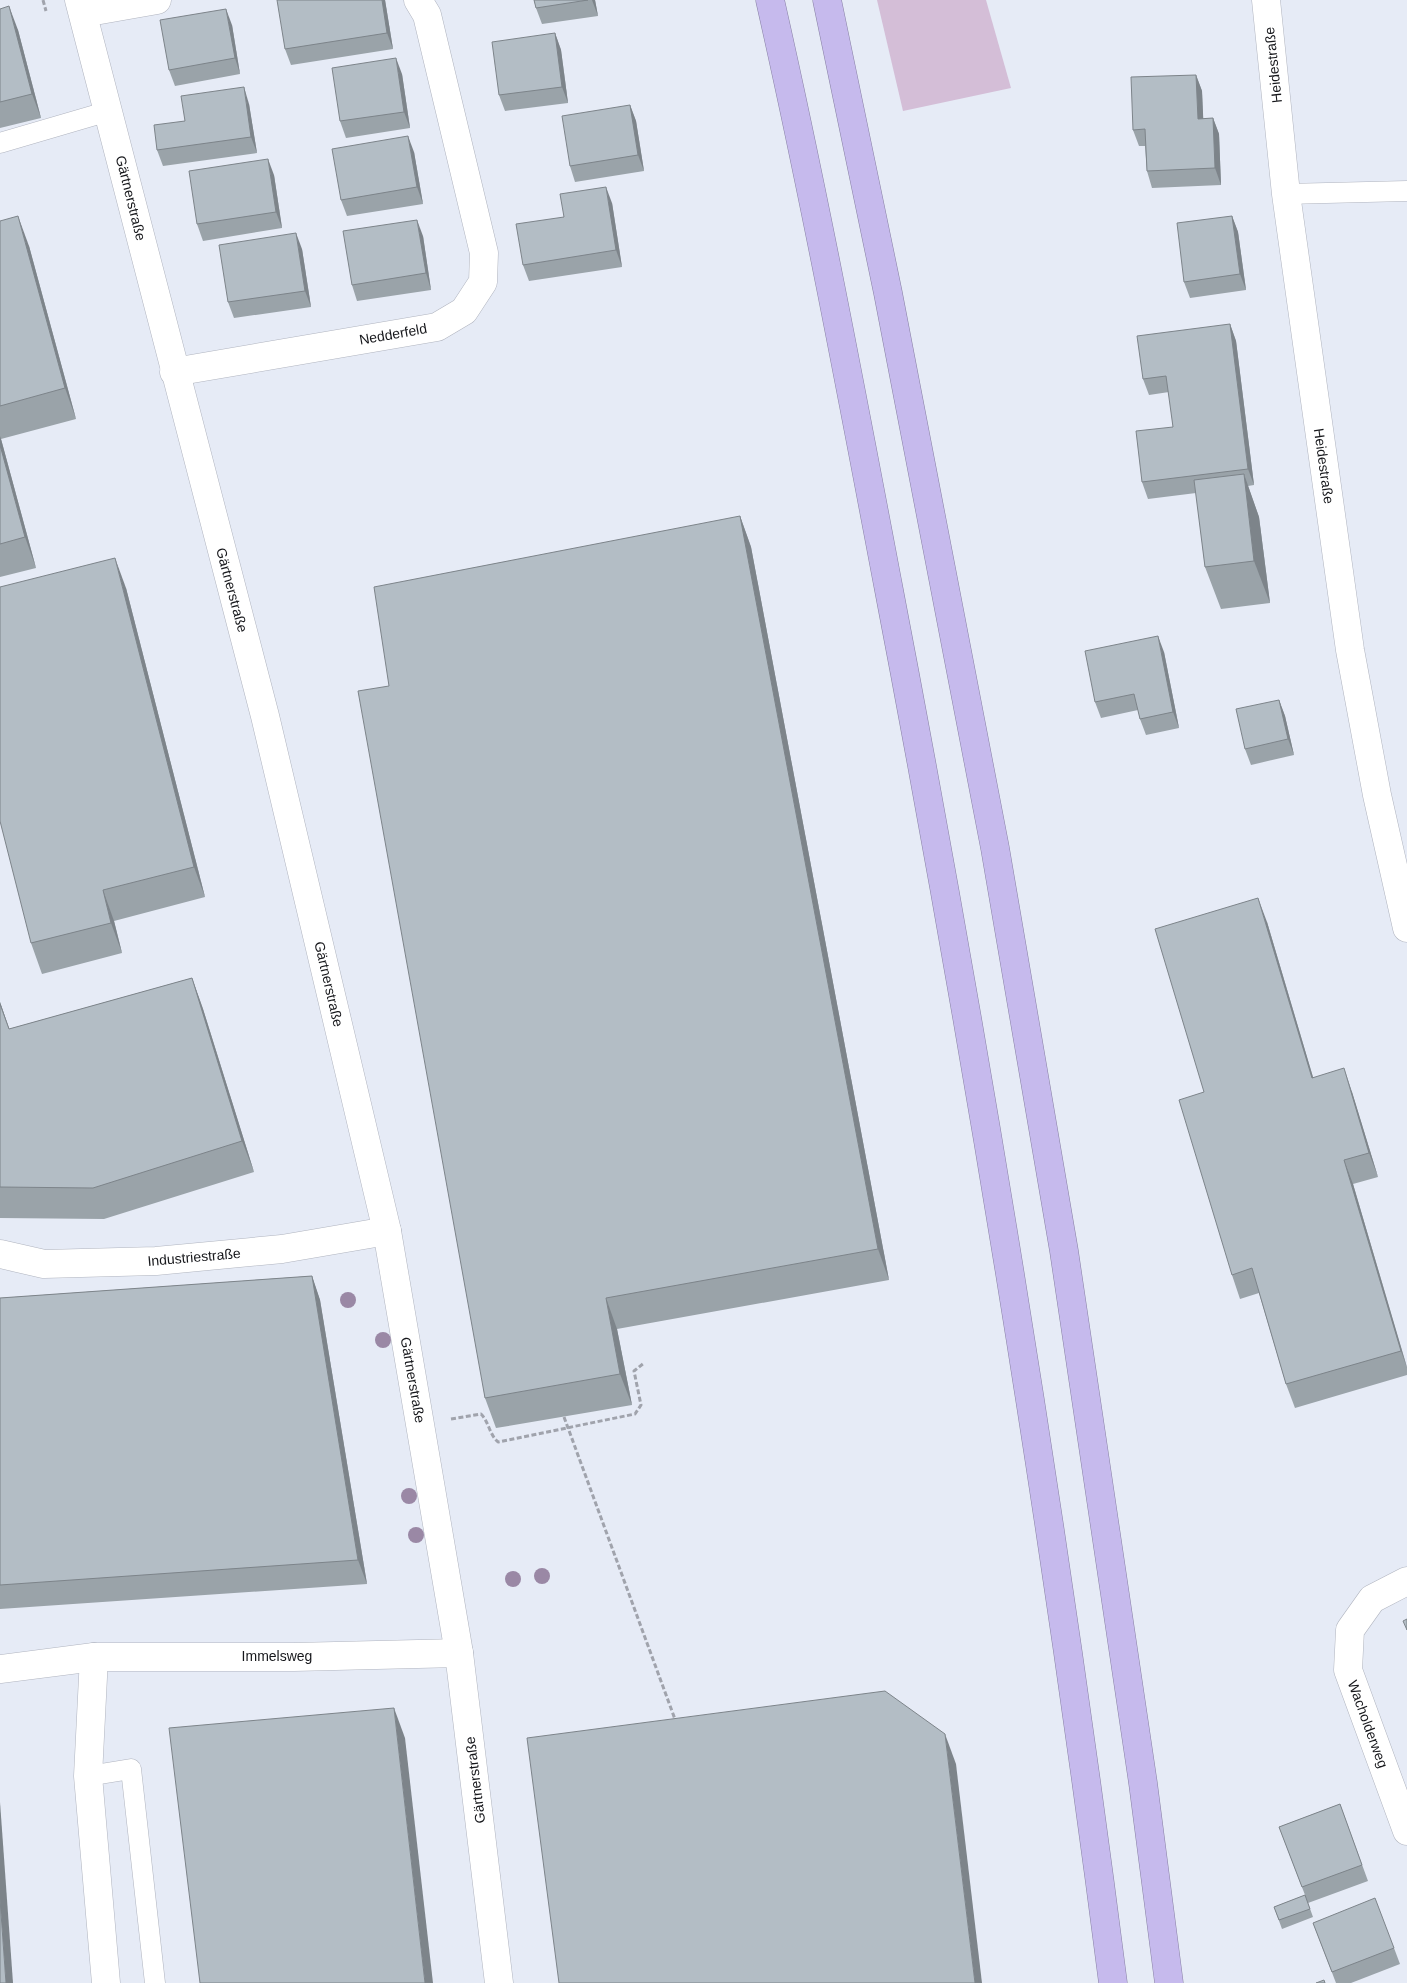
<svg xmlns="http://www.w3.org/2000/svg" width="1407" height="1983" font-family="Helvetica,sans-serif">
<rect width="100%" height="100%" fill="#e6ebf6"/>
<polygon fill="#d4bed7" points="877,0 986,0 1011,88 903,111"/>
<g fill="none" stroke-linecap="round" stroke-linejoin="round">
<g stroke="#b0b4bf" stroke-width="21">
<g id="service">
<polyline points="0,143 109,111"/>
<polyline points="1286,194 1407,191"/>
<polyline points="88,1776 131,1769 155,1983"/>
</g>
</g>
<g stroke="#b0b4bf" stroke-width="29">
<g id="minor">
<polyline points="1266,0 1286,194 1350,650 1377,795 1407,928"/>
<polyline points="83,13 157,0"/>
<polyline points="174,372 437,327 464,311 483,282 484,253 427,15 418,0"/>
<polyline points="0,1254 44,1264 156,1261 282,1249 387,1231"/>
<polyline points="1407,1581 1372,1599 1350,1630 1348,1670 1407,1831"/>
<polyline points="94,1657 88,1776 106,1983"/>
<polyline points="0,1669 94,1657 294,1657 459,1653"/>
</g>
</g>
<g stroke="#b0b4bf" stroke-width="29">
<polyline id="tertiary" points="79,0 265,716 387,1231 459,1653 499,1983"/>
</g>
<g stroke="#8881a4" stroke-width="29">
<g id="motorway">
<path d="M770 0C814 194 851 390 888 585 977 1049 1053 1515 1113 1983"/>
<polyline points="827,0 888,293 995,848 1064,1251 1143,1783 1169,1983"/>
</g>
</g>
<g stroke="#a0a3ac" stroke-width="3" stroke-dasharray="5 2.5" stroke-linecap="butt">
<polyline points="43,0 46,11"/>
<polyline points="564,1417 676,1722"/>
<path d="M451 1419 481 1414C489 1422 489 1434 498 1442L635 1414 641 1405 634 1371 644 1363"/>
</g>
<use href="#service" stroke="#fff" stroke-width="20"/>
<use href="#minor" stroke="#fff" stroke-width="28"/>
<use href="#tertiary" stroke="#fff" stroke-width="28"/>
<use href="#motorway" stroke="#c6baed" stroke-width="28"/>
</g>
<g fill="#9a88a5">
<circle cx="348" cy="1300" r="8"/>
<circle cx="383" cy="1340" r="8"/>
<circle cx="409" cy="1496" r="8"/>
<circle cx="416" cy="1535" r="8"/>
<circle cx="542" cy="1576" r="8"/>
<circle cx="513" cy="1579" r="8"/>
</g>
<g fill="#9aa3a9">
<polygon points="385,0 393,49 291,65 285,49"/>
<polygon points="534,0 595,0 598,16 542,24 536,8"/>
<polygon points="0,9 18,30 41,118 0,128"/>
<polygon points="232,25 240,74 175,86 169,70"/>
<polygon points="555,33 561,50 568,103 505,111 499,95"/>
<polygon points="402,74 410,128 346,138 340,121"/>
<polygon points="1196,75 1202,91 1203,119 1213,118 1219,134 1221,185 1152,188 1147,171 1145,146 1139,146 1133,130"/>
<polygon points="249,104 257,153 163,166 157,150 185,121"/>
<polygon points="630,105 636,121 644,171 575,182 570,166"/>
<polygon points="414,152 423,204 347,216 341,200"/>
<polygon points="274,175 282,228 203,241 197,224"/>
<polygon points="612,203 622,267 529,281 523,265 564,217"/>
<polygon points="1232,216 1238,232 1246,290 1190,298 1184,282"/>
<polygon points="0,221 29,246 76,419 1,439 36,568 0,577"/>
<polygon points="423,236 431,290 357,301 352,285"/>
<polygon points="302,249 311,307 234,318 228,302"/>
<polygon points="1230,324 1236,341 1254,485 1248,486 1259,517 1270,603 1221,609 1205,567 1196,493 1148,499 1142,482 1173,427 1169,392 1149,395 1143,379"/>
<polygon points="740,516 751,547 889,1280 617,1329 632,1405 496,1428 485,1398 389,686"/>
<polygon points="126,588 205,897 114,921 122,953 42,974 31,943"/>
<polygon points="1164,652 1179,728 1146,735 1140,719 1138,710 1101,718 1095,702"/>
<polygon points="1279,700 1285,716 1294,755 1251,765 1245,749"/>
<polygon points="1267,922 1313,1077 1352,1092 1378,1177 1353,1184 1407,1367 1407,1375 1295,1408 1286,1384 1259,1293 1240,1299 1232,1275 1204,1092"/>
<polygon points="192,978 203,1009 254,1172 104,1219 0,1218 0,1002 9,1029"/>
<polygon points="312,1276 320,1300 367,1584 0,1609 0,1298"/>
<polygon points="1340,1804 1368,1881 1308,1903 1313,1917 1282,1929 1274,1907 1305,1895 1279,1827"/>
<polygon points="1313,1923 1394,1948 1400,1964 1351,1983 1336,1983"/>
</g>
<g fill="#7d848a">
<polygon points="382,0 385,0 393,49 387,33"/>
<polygon points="592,0 595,0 598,16"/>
<polygon points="9,6 18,30 41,118 32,94"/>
<polygon points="226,9 232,25 240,74 235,58"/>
<polygon points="555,33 561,50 568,103 562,87"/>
<polygon points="396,58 402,74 410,128 404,112"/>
<polygon points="1196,75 1202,91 1204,135 1198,119"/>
<polygon points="244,87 249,104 257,153 251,137"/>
<polygon points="630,105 636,121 644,171 638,155"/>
<polygon points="1213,118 1219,134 1221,185 1215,168"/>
<polygon points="408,136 414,152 423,204 417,187"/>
<polygon points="268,159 274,175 282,228 276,212"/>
<polygon points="606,187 612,203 622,267 616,250"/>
<polygon points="18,216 29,246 76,419 65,388"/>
<polygon points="1232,216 1238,232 1246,290 1240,274"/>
<polygon points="417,220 423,236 431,290 426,273"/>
<polygon points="296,233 302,249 311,307 305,291"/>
<polygon points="1230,324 1236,341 1254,485 1248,469"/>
<polygon points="0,436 1,439 36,568 25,537 0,445"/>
<polygon points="1244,474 1259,517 1270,603 1254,561"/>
<polygon points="740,516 751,547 889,1280 878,1249"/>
<polygon points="115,558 126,588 205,897 194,867"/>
<polygon points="1158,636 1164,652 1179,728 1173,712"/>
<polygon points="1279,700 1285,716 1294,755 1288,739"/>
<polygon points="103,890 114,921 122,953 111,923"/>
<polygon points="1258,898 1267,922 1320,1101 1312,1078"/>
<polygon points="192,978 203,1009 254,1172 242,1141"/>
<polygon points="0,1002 20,1060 0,1004"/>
<polygon points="1344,1068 1352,1092 1378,1177 1369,1153"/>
<polygon points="1344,1160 1353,1184 1407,1368 1401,1351"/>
<polygon points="312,1276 320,1300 367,1584 358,1560"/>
<polygon points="606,1298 617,1329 632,1405 620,1374"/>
<polygon points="394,1708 405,1738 433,1983 425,1983"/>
<polygon points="945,1734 956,1764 982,1983 975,1983"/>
<polygon points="0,1802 13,1983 6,1983 0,1899"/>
</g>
<g fill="#b3bdc5" stroke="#7d848a">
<polygon points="277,0 382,0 387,33 285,49"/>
<polygon points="534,0 588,0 536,8"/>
<polygon points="9,6 32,94 0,102 0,9"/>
<polygon points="226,9 235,58 169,70 160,20"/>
<polygon points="555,33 562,87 499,95 492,42"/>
<polygon points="396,58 404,112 340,121 332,68"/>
<polygon points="1196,75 1198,119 1213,118 1215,168 1147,171 1145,129 1133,130 1131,77"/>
<polygon points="244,87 251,137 157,150 154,125 185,121 181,96"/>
<polygon points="630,105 638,155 570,166 562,116"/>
<polygon points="408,136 417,187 341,200 332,149"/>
<polygon points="268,159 276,212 197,224 189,171"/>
<polygon points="606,187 616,250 523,265 516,224 564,217 560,194"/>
<polygon points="18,216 65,388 0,406 0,221"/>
<polygon points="1232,216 1240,274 1184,282 1177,223"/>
<polygon points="417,220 426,273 352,285 343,231"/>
<polygon points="296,233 305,291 228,302 219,245"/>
<polygon points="1230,324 1248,469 1142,482 1136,431 1173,427 1166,376 1143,379 1137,336"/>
<polygon points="0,445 25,537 0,544"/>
<polygon points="1244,474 1254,561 1205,567 1194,480"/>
<polygon points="740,516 878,1249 606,1298 620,1374 485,1398 358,691 389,686 374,587"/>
<polygon points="115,558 194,867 103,890 111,923 31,943 0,821 0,587"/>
<polygon points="1158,636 1173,712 1140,719 1134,694 1095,702 1085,651"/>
<polygon points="1279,700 1288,739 1245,749 1236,709"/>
<polygon points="1258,898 1312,1078 1344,1068 1369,1153 1344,1160 1401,1351 1286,1384 1252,1268 1232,1275 1179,1100 1204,1092 1155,929"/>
<polygon points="192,978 242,1141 93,1188 0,1187 0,1004 9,1029"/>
<polygon points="312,1276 358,1560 0,1585 0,1298"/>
<polygon points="1407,1619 1407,1630 1403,1621"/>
<polygon points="885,1691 945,1734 975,1983 559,1983 527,1738"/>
<polygon points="394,1708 425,1983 200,1983 169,1728"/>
<polygon points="1340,1804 1362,1865 1302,1887 1279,1827"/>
<polygon points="1305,1895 1310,1909 1279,1920 1274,1907"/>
<polygon points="1375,1898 1394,1948 1332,1972 1313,1923"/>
<polygon points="0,1899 6,1983 0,1983"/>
<polygon points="1324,1980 1325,1983 1316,1983"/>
</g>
<g text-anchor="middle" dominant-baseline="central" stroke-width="5" stroke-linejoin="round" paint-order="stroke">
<g font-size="14" fill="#16171b" stroke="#fff">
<text transform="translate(1273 65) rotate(-96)">Heidestraße</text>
<text transform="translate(131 198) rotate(76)">Gärtnerstraße</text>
<text transform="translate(393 334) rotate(-10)">Nedderfeld</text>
<text transform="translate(1324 466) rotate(82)">Heidestraße</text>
<text transform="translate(232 590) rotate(75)">Gärtnerstraße</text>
<text transform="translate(329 984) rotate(77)">Gärtnerstraße</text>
<text transform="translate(194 1257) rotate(-5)">Industriestraße</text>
<text transform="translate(413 1380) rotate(80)">Gärtnerstraße</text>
<text x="277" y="1656">Immelsweg</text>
<text transform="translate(1368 1724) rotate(70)">Wacholderweg</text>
<text transform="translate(475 1780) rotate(-97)">Gärtnerstraße</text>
</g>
</g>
</svg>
